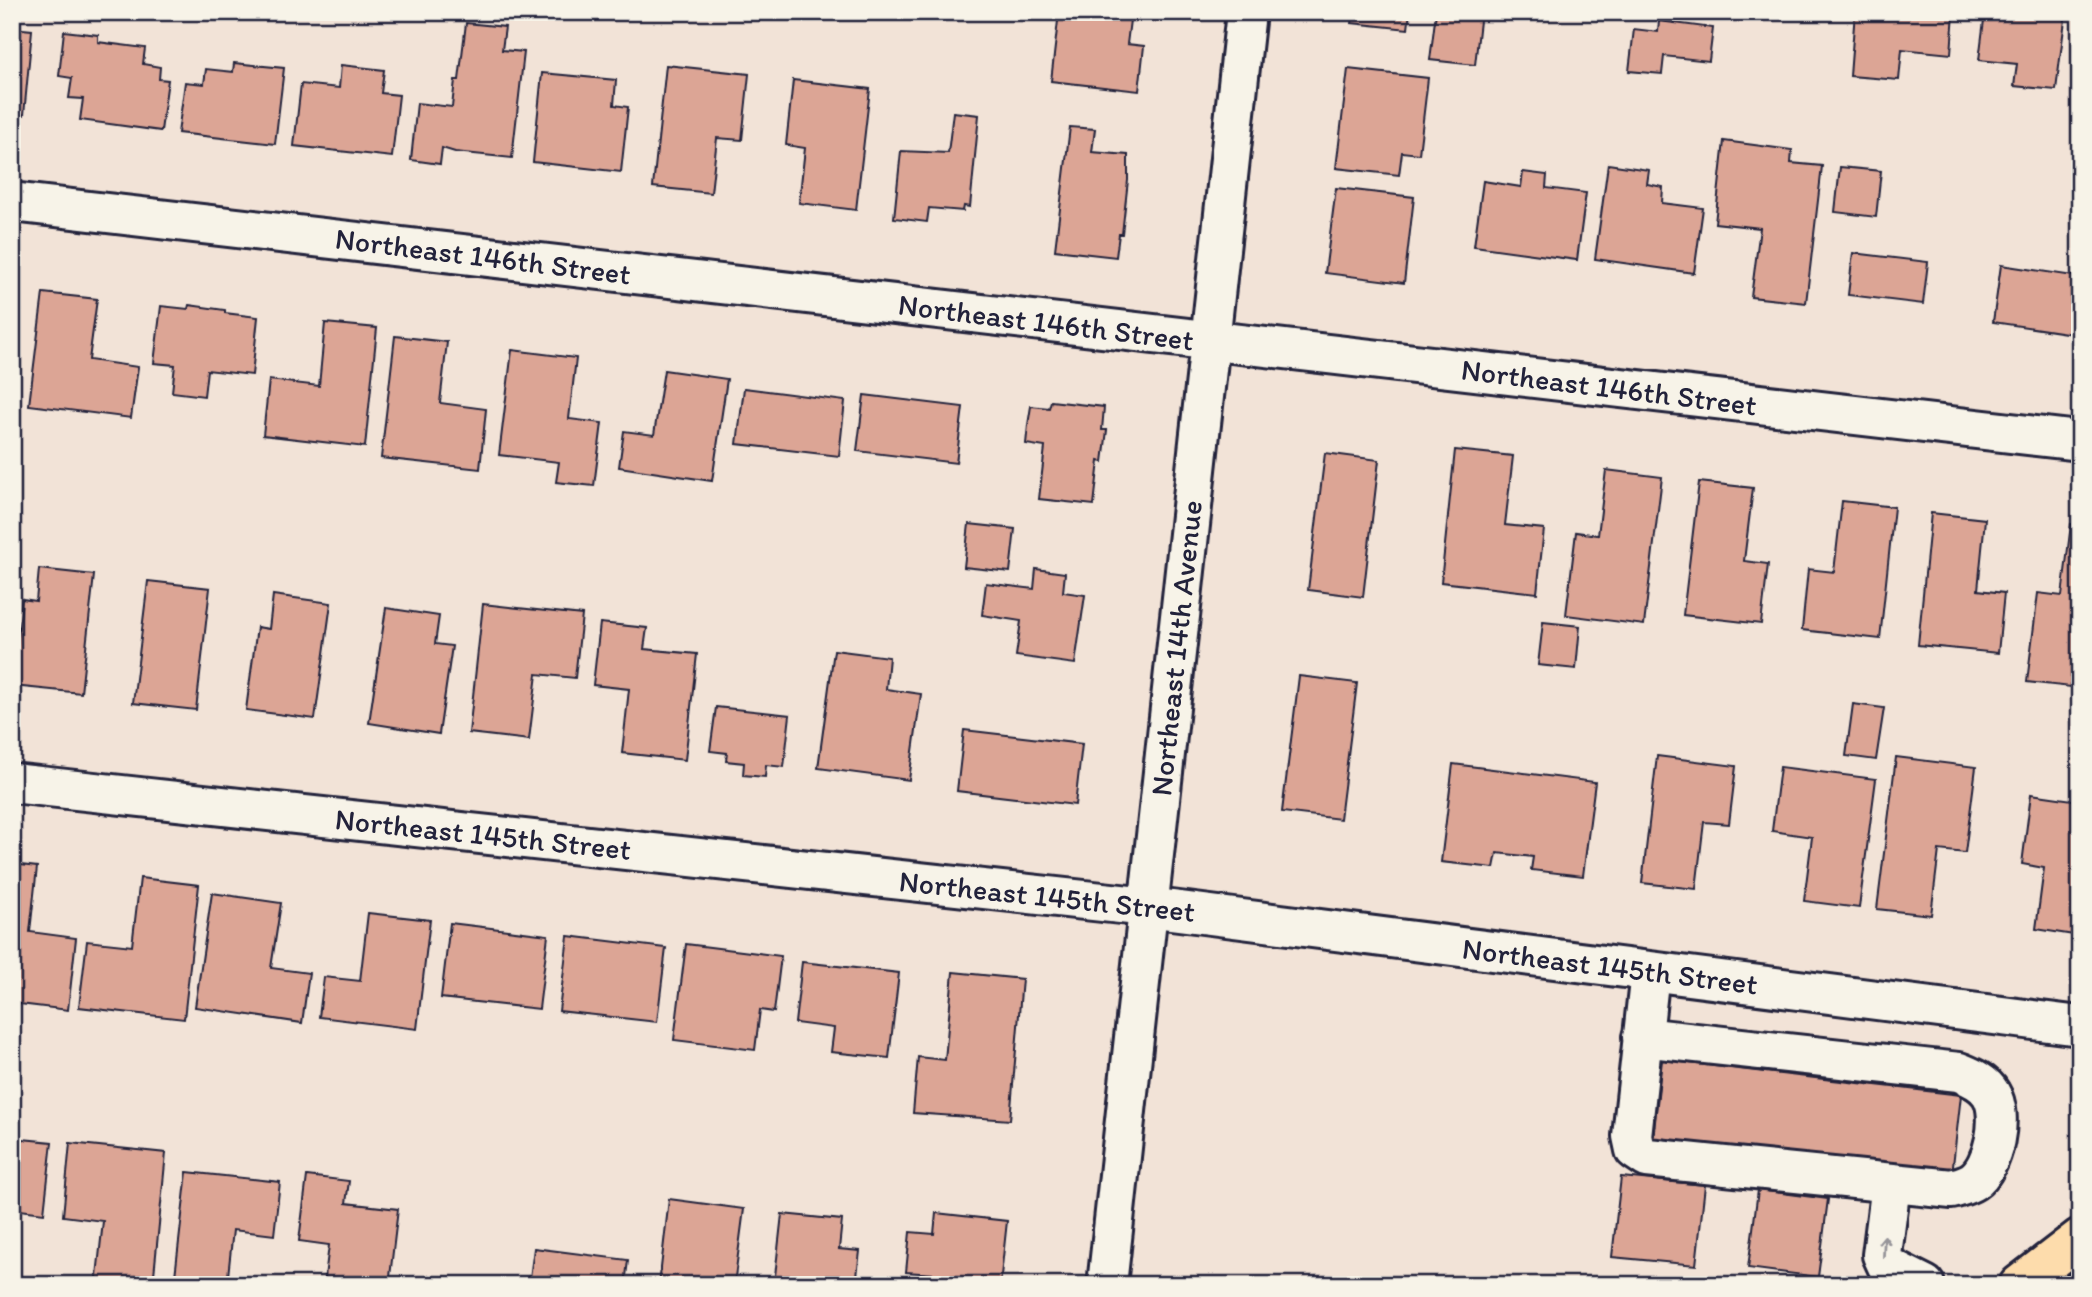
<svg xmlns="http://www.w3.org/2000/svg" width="2092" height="1297" font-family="Itim,sans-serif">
<rect width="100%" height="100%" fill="#f2e3d7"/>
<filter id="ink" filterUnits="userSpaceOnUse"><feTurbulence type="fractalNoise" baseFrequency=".0143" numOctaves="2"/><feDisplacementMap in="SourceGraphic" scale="14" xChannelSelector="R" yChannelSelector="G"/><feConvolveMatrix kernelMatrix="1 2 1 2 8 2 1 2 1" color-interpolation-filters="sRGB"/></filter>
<g filter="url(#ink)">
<g fill="#dca595" stroke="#22223b" stroke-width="2">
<polygon points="1059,12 1131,12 1127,44 1144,46 1139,91 1051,81"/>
<polygon points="1354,12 1410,12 1408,29 1352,23"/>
<polygon points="1436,12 1481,12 1475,65 1430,60"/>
<polygon points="1855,12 1954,12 1951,54 1902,49 1899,80 1850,76"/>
<polygon points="1985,12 2066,12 2056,90 2014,86 2017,64 1979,60"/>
<polygon points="1659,21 1713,28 1709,61 1664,56 1662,74 1629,71 1634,29 1658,32"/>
<polygon points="466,23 505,27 502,50 524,52 512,158 455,152 442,148 440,164 411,160 417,103 452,107 455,80 459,80"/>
<polygon points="12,28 32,30 24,115 12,114"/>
<polygon points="64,31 98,35 98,42 145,48 143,64 160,67 159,79 168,80 161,131 80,120 83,99 69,98 72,78 59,76"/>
<polygon points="234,63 284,68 275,144 178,133 185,82 204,84 206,69 233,72"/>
<polygon points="341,65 384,70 381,93 399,95 392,157 294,146 301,84 339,88"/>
<polygon points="666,65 749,74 742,140 717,138 711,193 653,187"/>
<polygon points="1348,69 1428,78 1419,154 1402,152 1399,175 1336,168"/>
<polygon points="542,73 616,80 614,105 628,107 621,172 533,162"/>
<polygon points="793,80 870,89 856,210 799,203 805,148 786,145"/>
<polygon points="953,112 979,115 970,207 964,206 963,211 929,208 927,222 894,218 901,151 948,153"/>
<polygon points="1070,127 1095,129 1092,152 1128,155 1128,180 1122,234 1119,234 1116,257 1055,250"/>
<polygon points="1724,141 1792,150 1791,163 1822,166 1806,303 1751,297 1760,228 1715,223"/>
<polygon points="1608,164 1649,170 1647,184 1663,187 1662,203 1703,208 1694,273 1595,259"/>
<polygon points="1840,167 1881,171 1876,217 1835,212"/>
<polygon points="1523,172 1547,175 1546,188 1586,193 1577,260 1474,246 1483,181 1521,187"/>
<polygon points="1336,188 1414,197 1404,283 1325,273"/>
<polygon points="1853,253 1928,262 1923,304 1848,295"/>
<polygon points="2001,265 2080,277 2080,335 1993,322"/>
<polygon points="43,293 97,299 89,360 138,367 131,418 29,405"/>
<polygon points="189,305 225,310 225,313 258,317 252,375 207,370 204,396 172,392 175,365 154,363 161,306 188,309"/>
<polygon points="12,310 21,311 14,365 12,365"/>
<polygon points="325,323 377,328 365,447 263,435 269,380 319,386"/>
<polygon points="395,336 447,342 440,403 486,409 480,469 381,458"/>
<polygon points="512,350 576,358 569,419 602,423 594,486 556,482 559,462 499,455"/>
<polygon points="664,370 727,379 712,481 619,467 624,431 654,435"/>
<polygon points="744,388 845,401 839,456 737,444"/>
<polygon points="864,395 963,407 956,463 857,451"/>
<polygon points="1051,401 1104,407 1102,430 1107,430 1103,462 1099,461 1094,505 1039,499 1045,447 1026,444 1028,425 1031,406 1049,408"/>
<polygon points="1455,450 1513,456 1505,525 1544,529 1537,593 1441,582"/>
<polygon points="1325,453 1379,460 1363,597 1308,590"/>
<polygon points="1606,470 1662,477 1644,625 1566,615 1576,532 1598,535"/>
<polygon points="1699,482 1753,488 1744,561 1768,564 1761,624 1683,615"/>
<polygon points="1842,501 1894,507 1880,639 1802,630 1808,569 1834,572"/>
<polygon points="1931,513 1985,519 1978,590 2004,593 1998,653 1918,645"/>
<polygon points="969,524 1015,529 1010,572 964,567"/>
<polygon points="2071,524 2080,525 2080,688 2027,682 2038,593 2062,596"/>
<polygon points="39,569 94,575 81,693 13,686 22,599 36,601"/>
<polygon points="1036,569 1065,573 1063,592 1085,595 1075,664 1016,656 1021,621 982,615 986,583 1034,589"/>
<polygon points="148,581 210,588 196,710 133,703"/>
<polygon points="273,595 331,603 315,719 246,710 257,627 269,629"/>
<polygon points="483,604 582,615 575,678 537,674 529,740 469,733"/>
<polygon points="386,608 439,616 435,644 452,646 439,734 369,723"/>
<polygon points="1543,622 1580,626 1576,669 1538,665"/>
<polygon points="600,623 647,628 644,649 697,654 685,760 622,753 629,689 593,685"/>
<polygon points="834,650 889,657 886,689 921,694 909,780 818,768"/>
<polygon points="1299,676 1357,683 1340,819 1282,812"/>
<polygon points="1853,704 1884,708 1876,760 1846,756"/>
<polygon points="716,707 790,715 784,767 766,765 765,777 743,775 744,763 726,761 727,753 710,751"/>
<polygon points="964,730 1082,744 1075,805 957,791"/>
<polygon points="1657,756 1736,766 1729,824 1704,822 1696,889 1642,883"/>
<polygon points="1896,757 1976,767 1965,853 1939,850 1931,915 1877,909"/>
<polygon points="1453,764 1595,782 1583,876 1531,870 1533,857 1497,853 1494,868 1441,862"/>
<polygon points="1780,767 1876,779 1859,908 1804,901 1812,837 1772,831"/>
<polygon points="2031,794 2080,801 2080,936 2036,929 2044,868 2022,864"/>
<polygon points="12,864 37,867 30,932 76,938 68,1010 12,1003"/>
<polygon points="140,878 199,885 184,1019 79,1007 87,941 132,946"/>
<polygon points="212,893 281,903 271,968 309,973 302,1023 195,1007"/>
<polygon points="368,913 430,920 417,1029 319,1017 324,977 360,981"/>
<polygon points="450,923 548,935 539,1009 441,998"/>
<polygon points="568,936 666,948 657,1022 559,1011"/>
<polygon points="686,944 781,956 774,1012 760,1010 755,1050 674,1040"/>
<polygon points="802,962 899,973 889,1058 831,1052 834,1028 795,1023"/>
<polygon points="953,972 1022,979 1010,1120 913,1113 918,1057 945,1060"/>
<polygon points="1662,1060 1961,1095 1952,1174 1653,1139"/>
<polygon points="12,1138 52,1142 44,1213 12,1209"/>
<polygon points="70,1143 166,1153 153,1285 96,1285 103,1221 63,1216"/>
<polygon points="187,1172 280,1182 274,1235 233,1230 227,1285 174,1285"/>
<polygon points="307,1176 349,1181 346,1203 398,1209 389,1285 324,1285 329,1245 299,1241"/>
<polygon points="1621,1177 1705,1185 1696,1265 1612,1257"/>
<polygon points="1758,1190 1828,1199 1818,1277 1748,1268"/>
<polygon points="669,1199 744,1209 734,1285 659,1285"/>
<polygon points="936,1213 1007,1221 1000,1285 932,1285 933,1274 906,1272 910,1232 934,1234"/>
<polygon points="782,1214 842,1220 839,1249 860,1251 856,1285 774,1285"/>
<polygon points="534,1248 628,1260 625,1285 529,1285"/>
</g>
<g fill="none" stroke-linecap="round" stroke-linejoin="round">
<g stroke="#22223b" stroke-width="44">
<g id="minor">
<polyline points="12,202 2080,441"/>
<polyline points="12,783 1148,907 2080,1026"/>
<path d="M1642 1037 1959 1072C1971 1077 1984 1082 1991 1094 2004 1115 1994 1167 1973 1181 1967 1185 1958 1187 1952 1189L1647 1158 1635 1150 1632 1136 1650 972"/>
<polyline points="1891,1184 1882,1255 1887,1266 1925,1285"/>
<polyline points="1107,1285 1246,12"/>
</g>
</g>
<g stroke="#22223b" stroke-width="44">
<polyline id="major" points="2019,1285 2080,1238"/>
</g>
<use href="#minor" stroke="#f7f3e8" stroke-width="38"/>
<use href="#major" stroke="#fddcac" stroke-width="38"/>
</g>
<defs><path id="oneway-shaft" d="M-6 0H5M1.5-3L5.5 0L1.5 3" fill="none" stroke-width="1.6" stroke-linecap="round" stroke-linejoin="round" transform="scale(1.75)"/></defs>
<use stroke="#97959a" href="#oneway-shaft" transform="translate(1884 1246) rotate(-87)"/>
</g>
<g text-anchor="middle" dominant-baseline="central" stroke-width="5" stroke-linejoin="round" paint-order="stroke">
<g font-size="30" fill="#22223b" stroke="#f7f3e8">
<text transform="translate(483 256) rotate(7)">Northeast 146th Street</text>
<text transform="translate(1046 322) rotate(7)">Northeast 146th Street</text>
<text transform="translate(1609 387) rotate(7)">Northeast 146th Street</text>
<text transform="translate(1176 648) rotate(-84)">Northeast 14th Avenue</text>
<text transform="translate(483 834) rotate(6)">Northeast 145th Street</text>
<text transform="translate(1047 896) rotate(6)">Northeast 145th Street</text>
<text transform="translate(1610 966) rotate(7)">Northeast 145th Street</text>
</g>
</g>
<rect width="2092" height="1297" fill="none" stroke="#f7f3e8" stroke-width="42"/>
<rect x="21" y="21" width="2050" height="1255" fill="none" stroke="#22223b" stroke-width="2.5" filter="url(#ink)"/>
</svg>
